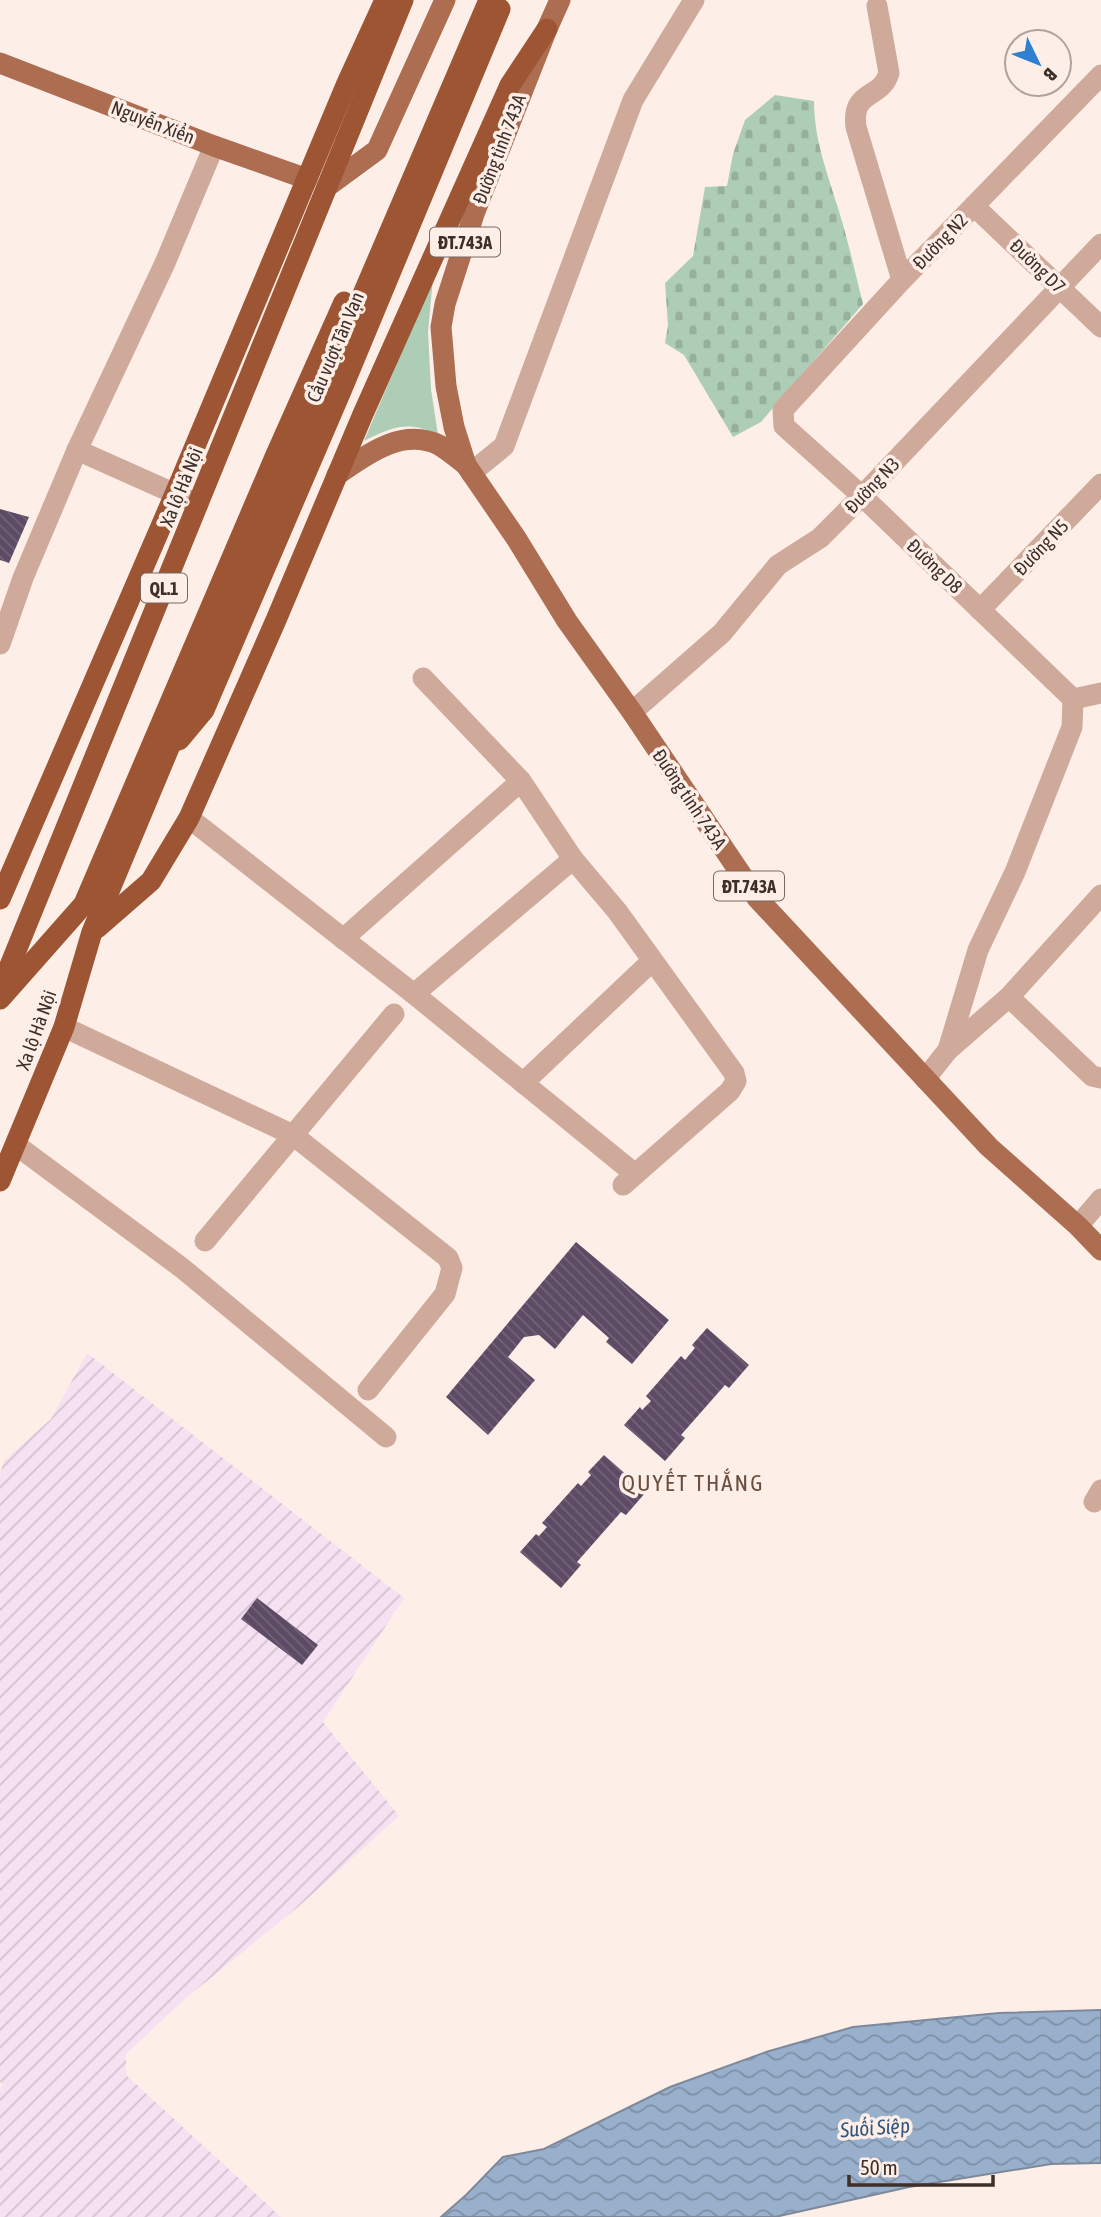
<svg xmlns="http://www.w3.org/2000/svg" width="1101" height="2217" font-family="'Asap Condensed',sans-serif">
<defs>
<pattern id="industrial-furrows" width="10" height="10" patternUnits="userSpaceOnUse" patternTransform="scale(1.75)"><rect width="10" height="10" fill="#f5e1f1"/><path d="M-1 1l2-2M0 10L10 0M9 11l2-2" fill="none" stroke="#d3c1cf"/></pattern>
<pattern id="cemetery-stones" width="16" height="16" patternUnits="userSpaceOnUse" patternTransform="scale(1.75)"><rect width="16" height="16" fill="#aecdb7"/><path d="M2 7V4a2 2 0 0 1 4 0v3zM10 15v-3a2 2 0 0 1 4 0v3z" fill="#97b09d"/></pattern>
<pattern id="water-waves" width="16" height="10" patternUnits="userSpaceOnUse" patternTransform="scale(1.75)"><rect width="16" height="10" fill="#99b0cc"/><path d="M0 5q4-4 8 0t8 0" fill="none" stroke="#7e90a6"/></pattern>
<pattern id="building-back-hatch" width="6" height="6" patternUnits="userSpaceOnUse" patternTransform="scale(1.75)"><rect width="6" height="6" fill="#5d4b66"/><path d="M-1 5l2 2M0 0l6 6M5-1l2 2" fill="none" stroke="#726378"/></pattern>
</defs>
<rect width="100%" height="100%" fill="#fdefe8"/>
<polygon fill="url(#industrial-furrows)" points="87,1353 404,1598 323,1722 399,1816 297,1908 186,1998 126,2054 126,2075 281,2217 0,2217 0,2090 3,2084 0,2082 0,1474 4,1461 51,1419"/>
<path fill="#aecdb7" d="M433 278 428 332 431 389 438 435C408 420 393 427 364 441Z"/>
<path fill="url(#cemetery-stones)" d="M775 95 814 101C814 139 827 172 838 208 848 240 855 272 863 304L761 422 733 437 684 355 665 343 668 325 665 283 693 256 705 187 727 186 733 154 745 120Z"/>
<polygon fill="url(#water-waves)" stroke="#7d899b" stroke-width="2" points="1101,2010 1101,2163 1051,2164 909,2187 775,2217 441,2217 466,2195 503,2157 544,2149 670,2087 766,2052 853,2027 999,2013"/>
<g fill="url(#building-back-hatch)">
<polygon points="0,509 29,517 9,563 0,560"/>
<polygon points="576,1242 669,1320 632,1364 606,1342 609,1338 583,1315 555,1349 539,1335 524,1337 508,1357 535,1380 488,1435 446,1397"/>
<polygon points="707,1328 749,1365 729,1388 725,1385 681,1435 685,1438 665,1461 624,1425 640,1407 642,1410 651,1401 646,1396 681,1356 685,1360 695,1348 692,1345"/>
<polygon points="604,1455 646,1492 626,1515 621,1512 577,1562 581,1565 561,1588 520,1552 536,1534 539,1536 547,1527 542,1523 578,1483 581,1486 591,1475 588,1472"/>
<polygon points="257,1598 318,1645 302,1665 241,1619"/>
</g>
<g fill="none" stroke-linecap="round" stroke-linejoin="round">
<g stroke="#cfaa9a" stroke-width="21">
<path d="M877 6 889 73C881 100 851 89 856 127L902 280"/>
<polyline points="1101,75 902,280 783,410 784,426 862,496 1073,699 1101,693"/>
<polyline points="974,206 1101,327"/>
<polyline points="77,450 198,504"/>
<polyline points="471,473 504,446 633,100 694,0"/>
<polyline points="980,610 1101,484"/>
<polyline points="0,644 23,578 77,450 165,263 214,146"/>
<polyline points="423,678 521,781 573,859 617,911 734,1073 736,1081 730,1091 623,1185"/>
<polyline points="632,712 722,633 778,565 820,538 862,496 1101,244"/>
<polyline points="189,818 414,994 635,1174"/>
<polyline points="343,939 521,781"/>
<polyline points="414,994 573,859"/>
<polyline points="1009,997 1092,1076 1101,1078"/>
<polyline points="64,1027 293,1135 448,1258 452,1268 445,1294 368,1390"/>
<polyline points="948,1050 978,950 1015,872 1072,727 1073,699"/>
<polyline points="925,1079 948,1050 1009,997 1101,895"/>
<polyline points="523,1083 652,961"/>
<polyline points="16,1145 182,1268 386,1437"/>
<polyline points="1078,1226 1101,1199"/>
<polyline points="205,1241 394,1014"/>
<polyline points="1094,1502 1101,1490"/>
</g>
<g stroke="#ac6d50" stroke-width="21">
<polyline points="560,0 547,29 474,214 445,304 441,327 446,386 454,427 466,465 516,538 567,621 632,712 757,898 989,1147 1078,1226 1101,1250"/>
<polyline points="0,63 214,146 307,179"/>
<polyline points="328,186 377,150 445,0"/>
<path d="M337 475C366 455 402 427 439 445 448 450 458 459 466 465"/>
</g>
<g stroke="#9e5533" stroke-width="21">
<polyline points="179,740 204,710 341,391 500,9"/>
<polyline points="0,899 175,494 347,83 385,0"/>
<polyline points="97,928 151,881 189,818 276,620 363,414 510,85 547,29"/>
<polyline points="0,990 403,0"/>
<polyline points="0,999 84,904 275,457 344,302"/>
<polyline points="0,1181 64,1027 92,932 189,700 489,0"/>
</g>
</g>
<g text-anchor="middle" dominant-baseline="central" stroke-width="7" stroke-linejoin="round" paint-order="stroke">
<g fill="#fdefe8" stroke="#776962" stroke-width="2">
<rect x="430" y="227.5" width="70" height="29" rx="5"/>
<rect x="141" y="573.5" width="46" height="29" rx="5"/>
<rect x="714" y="871.5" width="70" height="29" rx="5"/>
</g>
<g font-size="18" font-weight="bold" fill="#3d2f29">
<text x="465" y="242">ĐT.743A</text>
<text x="164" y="588">QL.1</text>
<text x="749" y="886">ĐT.743A</text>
</g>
<g font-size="19" fill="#3d2f29" stroke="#fdefe8">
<text transform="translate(153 122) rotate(21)">Nguyễn Xiển</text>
<text transform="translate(499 149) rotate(-69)">Đường tỉnh 743A</text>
<text transform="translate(940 241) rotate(-46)">Đường N2</text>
<text transform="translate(1038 266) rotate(44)">Đường D7</text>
<text transform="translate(335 347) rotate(-67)">Cầu vượt Tân Vạn</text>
<text transform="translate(872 485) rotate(-46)">Đường N3</text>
<text transform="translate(181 487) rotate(-68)">Xa lộ Hà Nội</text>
<text transform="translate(1041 547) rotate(-46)">Đường N5</text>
<text transform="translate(935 566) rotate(44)">Đường D8</text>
<text transform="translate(690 799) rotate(56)">Đường tỉnh 743A</text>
<text transform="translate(36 1030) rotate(-70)">Xa lộ Hà Nội</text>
</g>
<g font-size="21" font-style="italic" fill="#34567f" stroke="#fdefe8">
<text transform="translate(875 2127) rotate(-4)">Suối Siệp</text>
</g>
<g font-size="23" letter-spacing="2" fill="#6a4e3f" stroke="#fdefe8">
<text x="693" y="1483">QUYẾT THẮNG</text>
</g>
</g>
<g transform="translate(1038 63) rotate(133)"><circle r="33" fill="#fdefe8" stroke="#b0a29c" stroke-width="2"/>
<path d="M0-5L12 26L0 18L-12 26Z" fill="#2e81d0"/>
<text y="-10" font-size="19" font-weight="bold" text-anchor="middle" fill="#3d2f29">B</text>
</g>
<path d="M849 2175v10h144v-10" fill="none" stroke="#3d2f29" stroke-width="3.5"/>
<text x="860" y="2175" font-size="21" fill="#3d2f29" stroke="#fdefe8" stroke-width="5" paint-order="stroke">50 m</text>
</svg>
